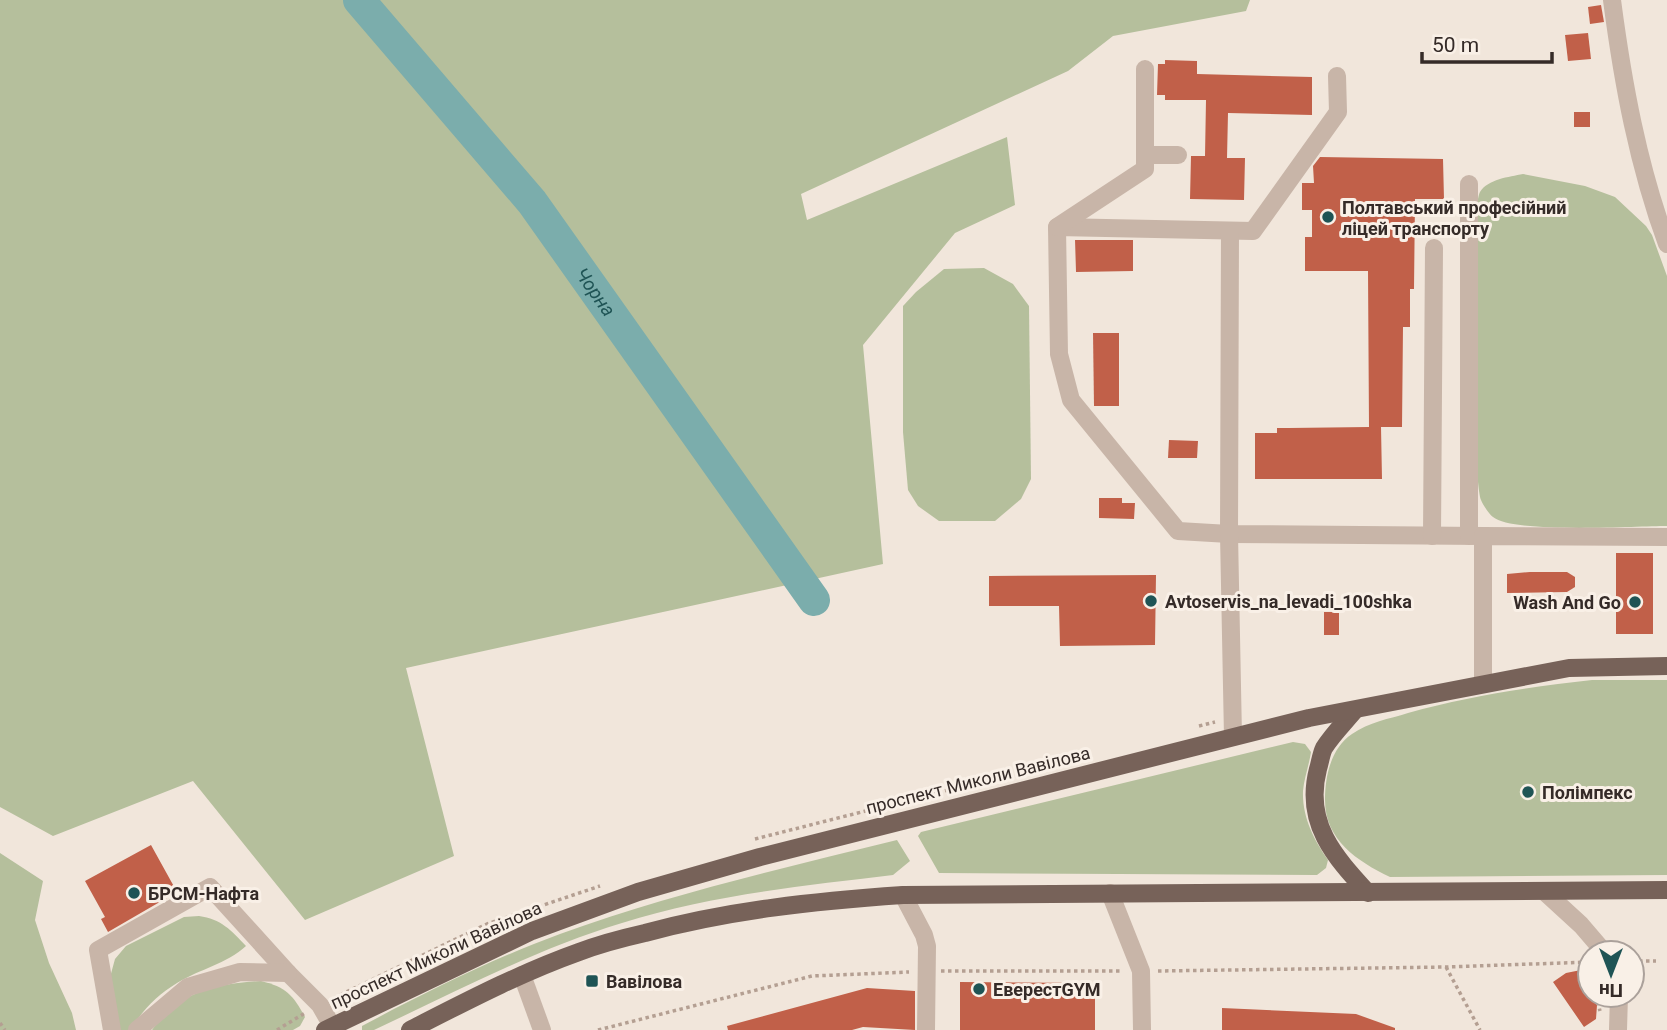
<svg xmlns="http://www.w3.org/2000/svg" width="1667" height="1030" font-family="Roboto,sans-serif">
<rect width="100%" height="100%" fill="#f1e6db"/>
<g fill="#b5bf9c">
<polygon points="0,0 1250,0 1246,11 1113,36 1068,71 801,194 807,220 1007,137 1015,205 955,233 863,345 883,564 406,668 454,856 305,920 193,781 53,836 0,807"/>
<path d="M1523 174 1585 186 1615 197 1646 226 1652 235 1667 276V526C1635 526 1514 534 1493 517 1489 514 1483 505 1481 500 1472 471 1469 213 1480 192 1488 179 1509 177 1523 174Z"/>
<polygon points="984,268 1013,284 1029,306 1031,479 1021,499 995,521 939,521 918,506 908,490 903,432 903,306 916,292 944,269"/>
<path d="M1592 680H1667V875L1390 877C1357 861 1325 840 1325 800 1325 776 1331 748 1352 734 1369 722 1389 719 1408 713 1468 696 1529 687 1592 680Z"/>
<path d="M1293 742 1305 744 1311 752C1309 765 1304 779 1303 791 1302 817 1314 840 1328 860L1326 868 1317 875 939 873 918 836 921 832Z"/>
<path d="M897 840 910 861 893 875C802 886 710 895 622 923 536 949 455 992 374 1030H362V1026C426 992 492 959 560 934 669 894 784 868 897 840Z"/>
<polygon points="0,853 43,881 35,920 49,963 72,1013 76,1030 0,1030"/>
<path d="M199 916C221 919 231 930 246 946 226 964 200 969 177 983 157 995 142 1011 130 1030H116L109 981 115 959 126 946 184 917Z"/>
<path d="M261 981C286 987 293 995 305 1017L300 1026 293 1030H152C179 991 217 984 261 981Z"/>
</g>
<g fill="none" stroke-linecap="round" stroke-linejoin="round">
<path stroke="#7badac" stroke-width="32" id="s1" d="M359 0 532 202 814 600"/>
</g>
<g fill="#c16049">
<polygon points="1601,5 1604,22 1590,24 1588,7"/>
<polygon points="1588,33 1591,59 1568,61 1565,35"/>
<polygon points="1165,60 1197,61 1197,74 1312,77 1312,115 1228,113 1227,158 1245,158 1244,200 1190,199 1191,156 1205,156 1206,100 1165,100 1165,95 1157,95 1158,64 1165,64"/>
<rect x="1574" y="112" width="16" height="15"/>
<polygon points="1320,157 1443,159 1444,199 1415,199 1414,289 1410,289 1410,327 1403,327 1402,427 1381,427 1382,479 1255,479 1255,433 1277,433 1277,428 1289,428 1369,427 1368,271 1305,271 1305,237 1312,237 1312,210 1302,210 1302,183 1314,183 1313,166"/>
<polygon points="1075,240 1133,240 1133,271 1076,272"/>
<polygon points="1093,333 1119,333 1119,406 1094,406"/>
<polygon points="1169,440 1198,441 1197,458 1168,458"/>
<polygon points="1099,498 1122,498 1122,503 1135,503 1134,519 1099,518"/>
<rect x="1616" y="553" width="37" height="81"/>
<polygon points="1530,572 1567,572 1575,577 1575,587 1567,592 1507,593 1507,574"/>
<polygon points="1156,575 1155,645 1060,646 1059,606 989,606 989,576"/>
<rect x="1324" y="612" width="15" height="23"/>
<polygon points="151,845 177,892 108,932 101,919 105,917 85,881"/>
<polygon points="1581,970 1583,990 1597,1005 1596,1019 1584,1027 1553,982 1566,973"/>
<polygon points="960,982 1095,983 1095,1030 960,1030"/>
<polygon points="867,988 915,991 915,1030 863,1027 852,1030 728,1030 727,1026"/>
<polygon points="1222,1008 1356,1014 1395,1028 1395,1030 1222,1030"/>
</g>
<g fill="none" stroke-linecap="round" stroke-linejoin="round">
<g stroke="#b49f92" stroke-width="3.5" stroke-dasharray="3.5 3.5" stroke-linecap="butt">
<polyline points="1199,726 1215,722"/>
<polyline points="755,839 988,780"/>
<polyline points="1632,961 1656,961"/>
<polyline points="1446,967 1480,1030"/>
<polyline points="941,971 1123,971"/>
<polyline points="1158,971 1446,967 1590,962"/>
<polyline points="1596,995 1600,1011"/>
<polyline points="334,998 487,924 600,886"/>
<polyline points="0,1023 5,1030"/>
<polyline points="277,1030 305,1013"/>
<polyline points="598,1030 812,976 909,972"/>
</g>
<g stroke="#c8b5a8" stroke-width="18">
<path d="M1612 0C1623 84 1638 165 1667 244"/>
<polyline points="1337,76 1338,112 1253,231 1057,227 1059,354 1071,400 1178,531 1229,534 1483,536"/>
<polyline points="1145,155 1178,155"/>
<polyline points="1469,184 1469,536"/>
<polyline points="1057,227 1145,169 1145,69"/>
<polyline points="1230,231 1229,534 1233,737"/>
<polyline points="1432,536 1434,248"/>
<polyline points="1483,684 1483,536 1667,537"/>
<polyline points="1545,892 1581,925 1605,953"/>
<polyline points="1110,893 1141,971 1142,1030"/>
<polyline points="903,895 924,935 927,946 926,1030"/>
<polyline points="522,975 542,1030"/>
<polyline points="112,1030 98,950 210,887 288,973 320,1005 332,1026"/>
<polyline points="137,1030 188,987 240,972 288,973"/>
<polyline points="1618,1030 1619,995"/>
</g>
<g stroke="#776259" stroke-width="18">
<path d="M1355 710C1345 722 1332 735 1324 748 1321 754 1320 763 1318 769 1304 823 1334 856 1368 893"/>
<polyline points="325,1030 532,931 638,892 760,857 1309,718 1569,668 1667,666"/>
<path d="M410 1030C465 1002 520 973 579 952 600 944 623 938 645 933 730 910 816 901 903 895L1667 890"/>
</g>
</g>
<g fill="#1f5455" stroke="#f9f0e7" stroke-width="2.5">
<circle cx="1328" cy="217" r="7"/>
<circle cx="1151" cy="601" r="7"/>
<circle cx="1635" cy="602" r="7"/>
<circle cx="1528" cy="792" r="7"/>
<circle cx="134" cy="893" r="7"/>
<rect x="585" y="974" width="14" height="14" rx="3.5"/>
<circle cx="979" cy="989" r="7"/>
</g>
<g text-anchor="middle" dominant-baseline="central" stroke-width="6" stroke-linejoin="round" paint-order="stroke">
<g font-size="18" font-weight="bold" fill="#352b28" stroke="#f9f0e7" text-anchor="start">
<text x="1342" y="207">Полтавський професійний<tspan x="1342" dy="21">ліцей транспорту</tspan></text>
<text x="1165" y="601">Avtoservis_na_levadi_100shka</text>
<text x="1621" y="602" text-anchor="end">Wash And Go</text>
<text x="1542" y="792">Полімпекс</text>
<text x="148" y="893">БРСМ-Нафта</text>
<text x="606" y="981">Вавілова</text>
<text x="993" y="989">ЕверестGYM</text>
</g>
<g font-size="18" fill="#352b28" stroke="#f9f0e7">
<text transform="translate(978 780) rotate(-14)">проспект Миколи Вавілова</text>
<text transform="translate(436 955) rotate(-25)">проспект Миколи Вавілова</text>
</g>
<g font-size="19" font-style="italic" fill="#1f5455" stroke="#f9f0e7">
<text stroke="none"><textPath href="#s1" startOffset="376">Чорна</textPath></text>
</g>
</g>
<g transform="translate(1611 974) rotate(180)"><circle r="33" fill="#f9f0e7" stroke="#aba19b" stroke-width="2"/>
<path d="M0-5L12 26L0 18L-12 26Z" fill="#1f5455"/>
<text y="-10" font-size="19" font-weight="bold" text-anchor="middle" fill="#352b28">Пн</text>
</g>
<path d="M1422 52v10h130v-10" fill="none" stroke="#352b28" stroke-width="3.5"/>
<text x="1432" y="52" font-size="21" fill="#352b28" stroke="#f9f0e7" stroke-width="5" paint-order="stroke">50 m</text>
</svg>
